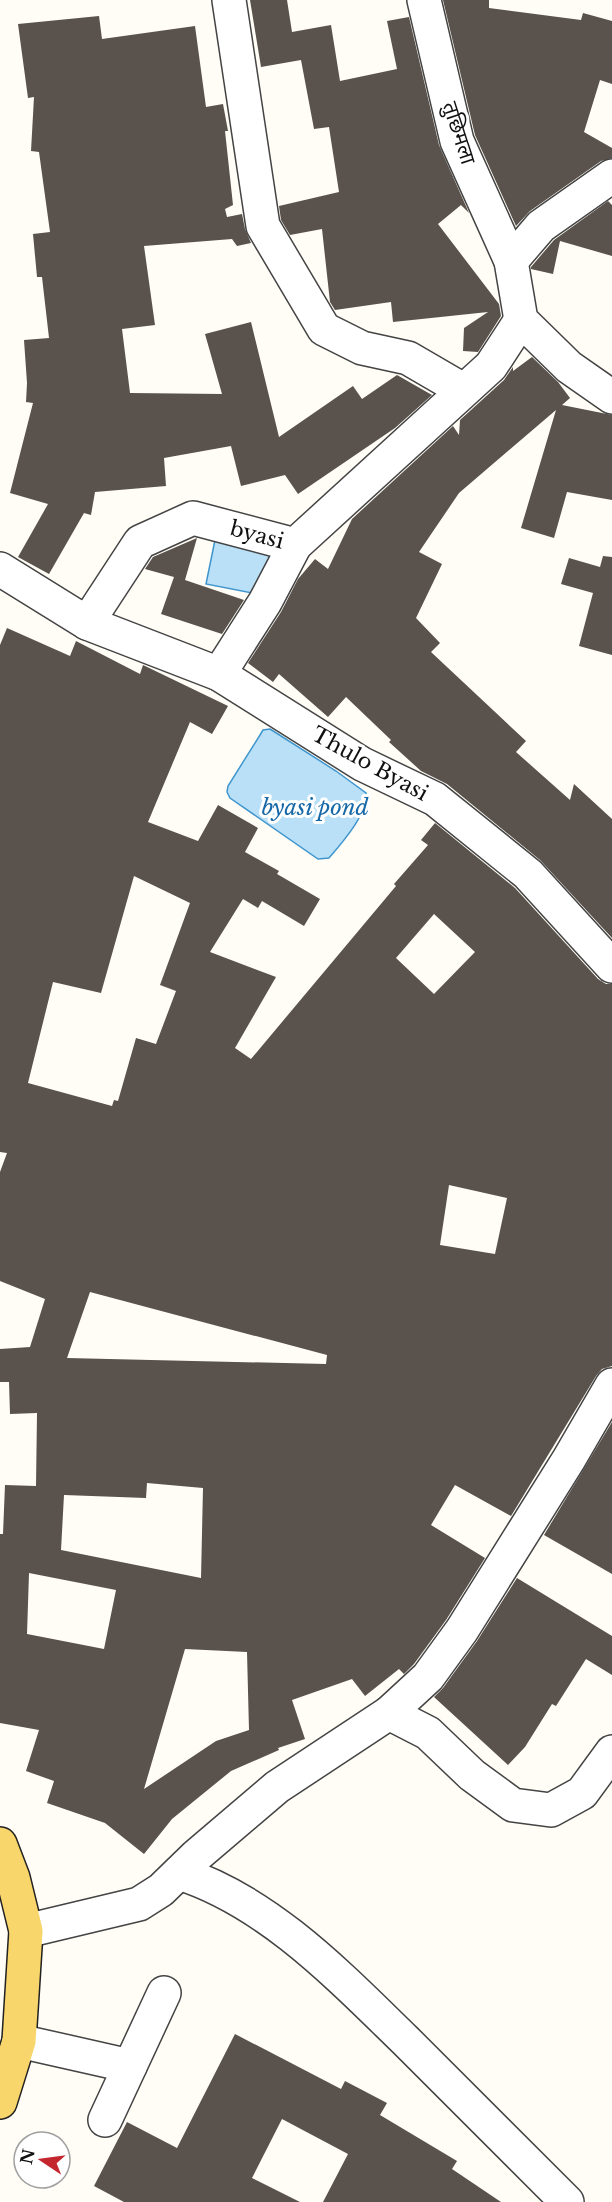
<svg xmlns="http://www.w3.org/2000/svg" width="612" height="2202" font-family="'Libre Baskerville','Noto Sans Devanagari',serif">
<rect width="100%" height="100%" fill="#fffdf5"/>
<g fill="#b9e0f7" stroke="#3f96cf" stroke-width="1.5">
<polygon points="215,540 271,551 263,595 206,584"/>
<path d="M270 729 336 771 366 793C370 811 341 844 329 858L318 859 230 798 227 792 228 786 260 735 263 730Z"/>
</g>
<g fill="#5a524d" fill-rule="evenodd">
<polygon points="250,0 287,0 292,32 331,25 340,81 397,69 387,21 409,17 439,145 469,213 461,205 438,224 499,304 501,316 478,352 463,351 464,328 488,312 393,322 391,302 335,310 330,302 322,229 290,235 281,220 279,206 339,192 329,127 314,129 301,60 261,67"/>
<polygon points="443,0 489,0 489,8 581,20 583,13 612,21 612,84 600,80 584,132 612,148 612,158 601,161 530,211 516,226 475,135"/>
<polygon points="99,16 102,39 195,26 206,107 223,104 228,131 225,131 233,205 225,209 227,217 242,214 245,229 251,243 237,246 232,239 144,246 155,325 122,329 130,393 222,394 205,334 251,322 279,437 353,386 362,399 397,375 432,395 395,428 298,494 285,475 241,486 231,446 164,458 166,486 95,492 91,515 84,513 49,574 18,557 48,504 10,493 33,403 26,402 27,383 24,340 49,338 42,277 37,277 33,234 50,232 39,152 31,151 34,97 28,98 18,24"/>
<polygon points="608,201 612,205 612,256 560,241 553,274 531,269 531,267 554,240"/>
<polygon points="532,357 558,382 570,398 562,405 612,415 612,500 567,492 554,538 521,528 556,410 459,493 419,552 442,564 416,618 440,643 431,652 526,741 516,752 570,800 574,784 612,819 612,938 540,860 447,784 421,771 389,742 391,740 346,697 328,717 279,674 273,682 248,663 281,612 298,579 315,559 328,569 352,519 453,426 459,435 460,420 504,380 513,367 513,371"/>
<polygon points="197,538 185,580 244,600 222,634 161,614 174,577 145,569 153,557"/>
<polygon points="603,556 612,557 612,655 579,646 593,593 561,584 569,558 600,567"/>
<path d="M7 628 70 656 76 641 140 674 143 665 228 706 212 734 190 722 148 822 198 841 218 805 258 828 245 852 279 871 277 874 320 899 304 926 262 901 258 908 243 899 210 952 276 977 235 1048 251 1059 396 886 394 884 428 845 421 840 435 823 515 888 598 979 606 984H612V1366L602 1369 596 1376 511 1516 455 1485 431 1525 485 1558 446 1620 414 1664 404 1674 399 1669 365 1696 352 1679 292 1700 305 1739 278 1748 279 1750 231 1771 172 1819 144 1854 105 1823 47 1803 54 1781 26 1771 39 1730 0 1723V1534H3L5 1485 36 1486 37 1413 10 1414 9 1382H0V1349L30 1347 45 1299 0 1281V1172L7 1153 0 1152V645ZM134 876 190 903 160 985 176 991 156 1044 136 1038 118 1101 114 1100 112 1106 28 1083 53 982 101 993ZM434 914 475 952 434 994 396 958ZM449 1185 507 1198 495 1254 440 1245ZM90 1292 327 1355 326 1364 67 1358ZM147 1483 203 1488 201 1578 61 1550 64 1495 146 1498ZM29 1573 116 1590 104 1649 27 1634ZM185 1649 247 1652 249 1730 216 1741 144 1789Z"/>
<polygon points="612,1422 612,1574 544,1535"/>
<polygon points="517,1578 612,1636 612,1675 586,1659 556,1706 552,1704 525,1747 508,1765 434,1697 443,1688 477,1641"/>
<polygon points="235,2034 341,2089 345,2081 387,2103 380,2115 457,2161 452,2169 501,2202 323,2202 348,2154 282,2119 252,2178 300,2202 124,2202 94,2186 127,2122 177,2148"/>
</g>
<g fill="none" stroke-linecap="round" stroke-linejoin="round">
<g stroke="#444" stroke-width="36">
<g id="minor">
<polyline points="229,0 263,226 324,329 362,348 408,358 463,390"/>
<polyline points="424,0 457,141 511,261 521,320 569,367 612,397"/>
<polyline points="511,261 541,226 612,176"/>
<polyline points="0,569 87,623 140,542 193,518 295,545 491,366 521,320"/>
<polyline points="87,623 219,674 362,764 435,799 528,874 612,966"/>
<polyline points="219,674 265,602 295,545"/>
<polyline points="389,1713 428,1677 462,1630 569,1459 612,1385"/>
<path d="M179 1873C268 1901 340 1977 405 2040 459 2094 513 2148 567 2202"/>
<polyline points="26,1931 139,1904 161,1890 196,1856 277,1787 389,1713 428,1733 472,1775 513,1805 551,1810 582,1793 612,1752"/>
<polyline points="19,2041 130,2066"/>
<polyline points="105,2120 164,1993"/>
</g>
</g>
<g stroke="#222" stroke-width="36">
<polyline id="major" points="0,1844 13,1878 26,1931 19,2041 0,2102"/>
</g>
<use href="#minor" stroke="#fff" stroke-width="33"/>
<use href="#major" stroke="#f9d66b" stroke-width="33"/>
</g>
<g text-anchor="middle" dominant-baseline="central" stroke-width="6" stroke-linejoin="round" paint-order="stroke">
<g font-size="21" fill="#111" stroke="#fff">
<text transform="translate(459 133) rotate(72)">तुछिमला</text>
<text transform="translate(257 535) rotate(15)">byasi</text>
<text transform="translate(370 764) rotate(29)">Thulo Byasi</text>
</g>
<g font-size="22" font-style="italic" fill="#1768a6" stroke="#fff">
<text x="315" y="807">byasi pond</text>
</g>
</g>
<g transform="translate(42 2160) rotate(283)"><circle r="28" fill="#ffffff" stroke="#a0a0a0" stroke-width="1.5"/>
<path d="M0-4.5L10 22L0 15L-10 22Z" fill="#c4262e"/>
<text y="-9" font-size="16" font-weight="bold" text-anchor="middle" fill="#111111">N</text>
</g>
</svg>
